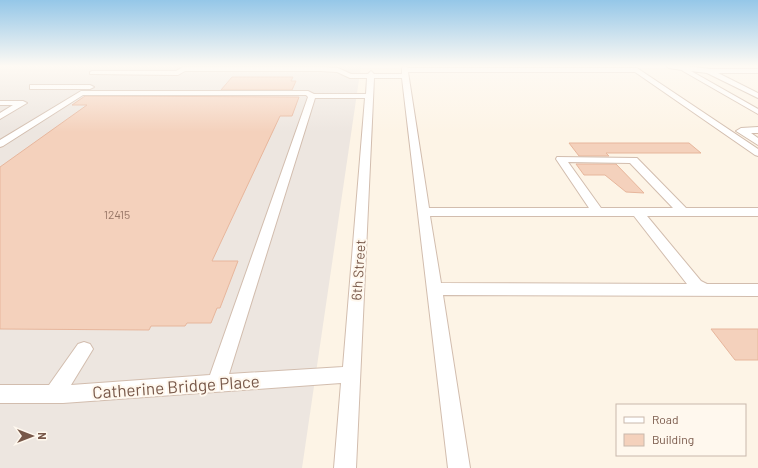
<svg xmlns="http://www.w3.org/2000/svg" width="758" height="468" font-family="Barlow,sans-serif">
<rect width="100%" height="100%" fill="#fdf4e6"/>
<polygon fill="#ede6e0" points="0,66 361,66 302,468 0,468"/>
<g fill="#f4d1bc" stroke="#e7b69c">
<polygon points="232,77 293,77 291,81 296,81 292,90 221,90"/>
<polygon points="85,96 299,97 292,116 280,116 212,261 238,261 220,308 217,308 211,323 187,323 185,326 151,326 149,330 0,329 0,167 87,105 72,105"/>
<polygon points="569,143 689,143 701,153 606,153 609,156 579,156"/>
<polygon points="576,164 616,164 644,193 626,192 605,175 584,175"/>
<polygon points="711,329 758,329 758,360 735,360"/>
</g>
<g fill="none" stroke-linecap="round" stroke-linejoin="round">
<g stroke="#d2bdae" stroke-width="2">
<g id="minor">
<path d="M405 66 408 68H637L758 149V156L755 155 635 72H408L429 208H589L556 159 557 157 637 158 686 208H758V216H647L701 281 707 284H758V296L443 295 470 468H448L402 78H374L356 468H334L341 383 63 403H0V385H49L78 344 84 342 90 344 93 349 71 385 210 375 308 97 306 95H83L3 146 0 147V140L81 91H308L314 94H366L367 78H350L337 72 321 71H185L178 75 90 74V72L92 71H176L183 67H321L338 68 351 74H368L371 71 374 74H402V68ZM315 98H365L343 367 229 374ZM568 162 630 163 673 208H601ZM430 216H634L687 284 441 283Z"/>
<polygon points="666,66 685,66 711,69 758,69 758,73 718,73 758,93 758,98 707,73 691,71 758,109 758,114 683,71 682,70 669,68"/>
<polygon points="30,85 90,85 94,87 90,89 30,89"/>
<polygon points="0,101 23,101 27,103 0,119 0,113 13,105 0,105"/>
<polygon points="758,127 758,133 751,133 758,138 758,145 736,131 741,128"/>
</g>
</g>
<use href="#minor" fill="#fff" fill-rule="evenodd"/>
</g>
<linearGradient id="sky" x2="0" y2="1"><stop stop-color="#95c7e8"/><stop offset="0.5" stop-color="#fefaf4"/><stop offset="1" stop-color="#fefaf4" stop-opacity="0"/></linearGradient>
<rect width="758" height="132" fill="url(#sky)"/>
<g text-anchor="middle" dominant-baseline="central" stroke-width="4" stroke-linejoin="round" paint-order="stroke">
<g font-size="12" fill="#977666">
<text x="117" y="214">12415</text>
</g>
<g font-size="14" fill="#785849" stroke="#fff8ee">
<text transform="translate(358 270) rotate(-86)">6th Street</text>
</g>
<g font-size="17" fill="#785849" stroke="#fff8ee">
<text transform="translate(176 386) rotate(-4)">Catherine Bridge Place</text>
</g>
</g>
<rect x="616" y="404" width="130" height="52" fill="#fff8ee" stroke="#c9b8ac"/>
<rect x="624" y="417" width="20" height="6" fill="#ffffff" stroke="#c9b8ac"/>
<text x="652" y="424" font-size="12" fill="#785849">Road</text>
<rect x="624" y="434" width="20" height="12" fill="#f4d1bc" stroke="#c9b8ac"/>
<text x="652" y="444" font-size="12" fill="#785849">Building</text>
<g transform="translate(32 436) rotate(90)" stroke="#fff8ee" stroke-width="3" paint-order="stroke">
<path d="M0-3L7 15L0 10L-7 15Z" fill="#785849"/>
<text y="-6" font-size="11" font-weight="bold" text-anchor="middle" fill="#785849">N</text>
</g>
</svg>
